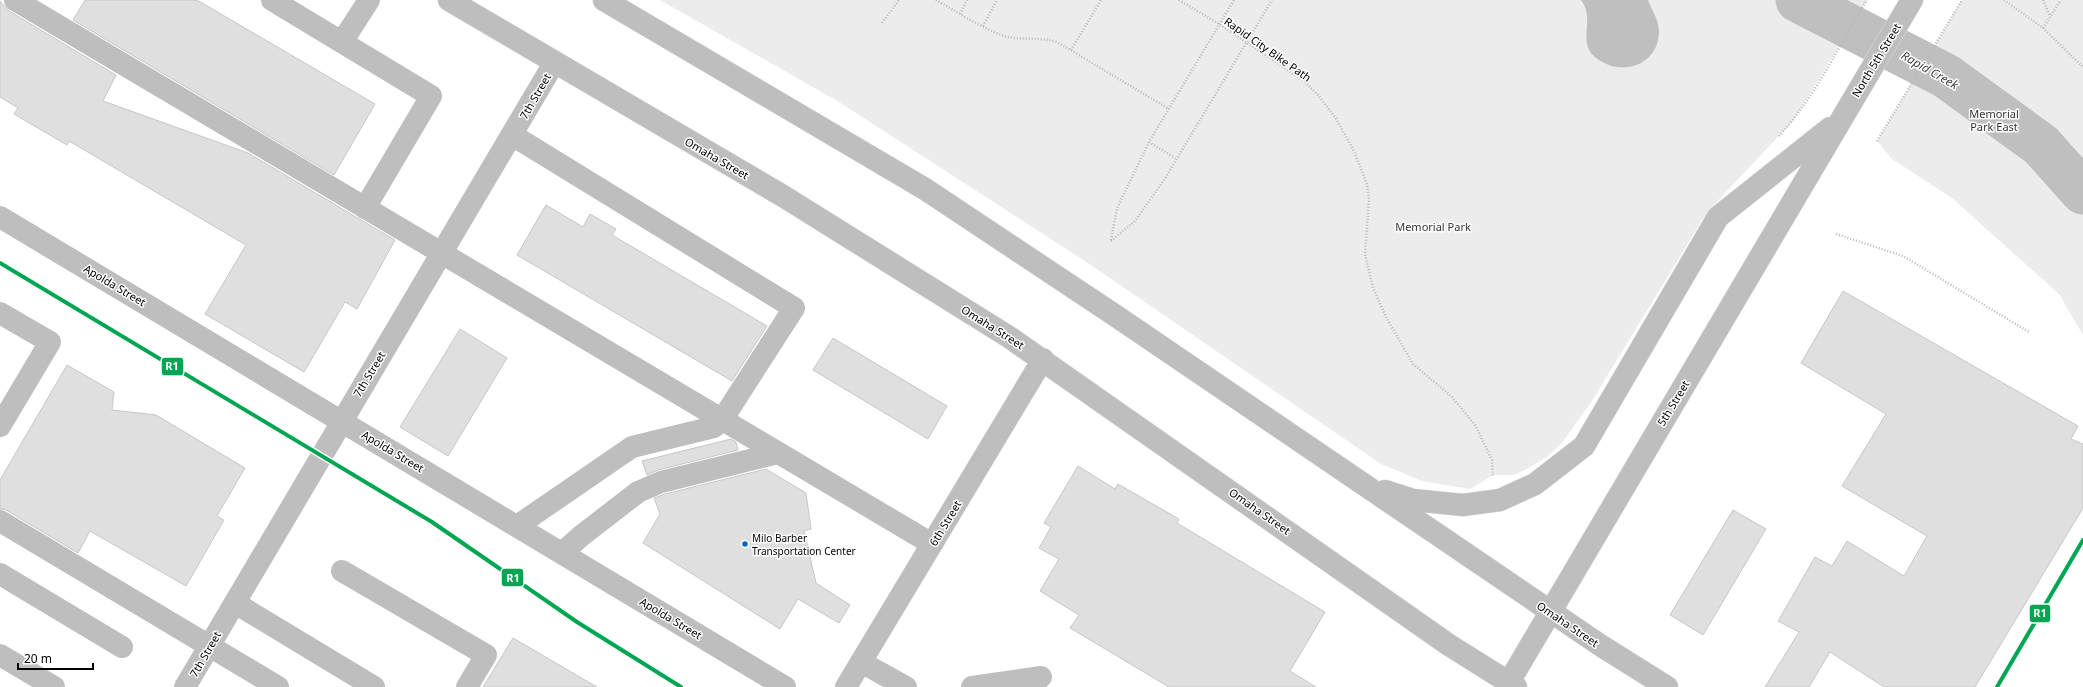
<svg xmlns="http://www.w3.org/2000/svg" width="2083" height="687" font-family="'Noto Sans',sans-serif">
<rect width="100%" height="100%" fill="#fff"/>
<g fill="#ececec">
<polygon points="660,0 1867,0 1794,120 1712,207 1701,222 1590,404 1561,444 1548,456 1532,466 1515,475 1493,475 1470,489 1422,481 1381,464 1088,263 839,102"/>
<polygon points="1962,0 2083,0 2083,335 2059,294 1952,198 1892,159 1877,141"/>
</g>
<path fill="#bfbfbf" d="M1581 0H1648C1652 11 1659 20 1659 31 1659 64 1624 77 1599 60 1574 44 1597 21 1581 0Z"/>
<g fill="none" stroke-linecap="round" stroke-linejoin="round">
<polyline stroke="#bfbfbf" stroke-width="45" points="1798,0 1946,76 2041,145 2083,192"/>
</g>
<g fill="#dfdfdf" stroke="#c7c7c7">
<polygon points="85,0 197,0 375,104 334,175 73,20"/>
<polygon points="0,1 9,11 116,75 103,101 248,153 395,240 357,309 345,302 304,372 205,314 246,245 69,141 67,145 14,114 18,108 0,97"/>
<polygon points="546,205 583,227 590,214 616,229 612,235 767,326 732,381 517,255"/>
<polygon points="1843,291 2078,426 2071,439 2083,444 2083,508 1975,687 1884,687 1830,652 1809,687 1765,687 1799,632 1778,621 1815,557 1832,566 1847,541 1904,576 1927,536 1842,486 1886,414 1801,363"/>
<polygon points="460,329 507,358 448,456 400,427"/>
<polygon points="833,338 947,406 928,439 813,370"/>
<polygon points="67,365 114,392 112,410 156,415 245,468 217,516 224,520 186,586 90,531 78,553 6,510 0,509 0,480"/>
<polygon points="731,439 736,442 738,450 658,470 647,475 642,461"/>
<polygon points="1078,466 1115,489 1118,484 1179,519 1177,523 1325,612 1290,671 1316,687 1169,687 1070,628 1079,615 1040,591 1059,559 1039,548 1051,527 1044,523"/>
<polygon points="766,469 806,493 811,529 804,531 816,583 850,605 839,623 798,599 780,629 643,543 660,514 654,498 665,494"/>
<polygon points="1733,510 1766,529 1703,635 1670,615"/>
<polygon points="513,638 597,687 483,687"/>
</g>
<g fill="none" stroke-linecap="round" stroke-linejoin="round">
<g stroke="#dbdbdb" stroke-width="23">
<g id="major">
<polyline points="449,0 783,196 1009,337 1449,645 1516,687"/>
<polyline points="604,0 925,189 1116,316 1600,645 1667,687"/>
<polyline points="1385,491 1413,500 1463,505 1500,500 1535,484 1584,446 1718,217 1830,128"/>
<polyline points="1506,687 1912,0"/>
</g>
</g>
<g stroke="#b9b9b9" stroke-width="2.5" stroke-dasharray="1 2" stroke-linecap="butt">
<path d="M936 0C954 10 989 33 1008 37 1024 40 1040 37 1057 42L1169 109"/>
<polyline points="1179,0 1219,24 1304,81 1318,95 1335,117 1353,149 1367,184 1369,199 1365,254 1373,288 1386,317 1413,364 1452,397 1475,425 1492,460 1493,477"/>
<polyline points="2004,0 2043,28 2083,67"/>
<polyline points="2043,0 2050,16"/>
<polyline points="960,14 967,0"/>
<polyline points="882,23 899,0"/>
<polyline points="983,26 997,0"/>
<polyline points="2043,28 2061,0"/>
<polyline points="1071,50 1101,0"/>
<path d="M1779 136C1815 97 1839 46 1867 0"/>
<polyline points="1877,141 1962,0"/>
<polyline points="1149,142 1175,158"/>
<polyline points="1836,234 1903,256 2029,332"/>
<polyline points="1111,240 1117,208 1149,142 1234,0"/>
<polyline points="1111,241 1135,221 1164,180 1272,0"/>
</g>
<g stroke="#bebebe" stroke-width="22">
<polyline points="15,0 932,544"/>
<polyline points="272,0 431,96 365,208"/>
<polyline points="342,42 369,0"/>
<polyline points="512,135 794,308 722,420 714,427 632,447 517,526"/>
<polyline points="0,217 785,687"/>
<polyline points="0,313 50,342 0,426"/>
<polyline points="0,521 278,687"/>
<polyline points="562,553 581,536 638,492 661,482 778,453"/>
<polyline points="342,571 486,655 467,687"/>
<polyline points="0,574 122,647"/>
<polyline points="235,603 374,687"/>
<polyline points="0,655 54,687"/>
<polyline points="861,662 906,687"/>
<polyline points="185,687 554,63"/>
<polyline points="846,687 1043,359"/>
<polyline points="972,687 1041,677"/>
</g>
<use href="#major" stroke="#bebebe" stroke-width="22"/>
<g stroke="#fff" stroke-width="7">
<g id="rail-1">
<polyline points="0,263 432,522 577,622 681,687"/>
<polyline points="1997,687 2083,540"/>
</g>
</g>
<use href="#rail-1" stroke="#00a651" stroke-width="4"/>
</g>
<circle fill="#0065bd" stroke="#fff" stroke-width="1.5" cx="745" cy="544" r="3.5"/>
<g text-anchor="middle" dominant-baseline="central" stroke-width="3" stroke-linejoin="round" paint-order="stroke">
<g font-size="10" fill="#000" stroke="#fff" text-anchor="start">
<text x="752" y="538">Milo Barber<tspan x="752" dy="13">Transportation Center</tspan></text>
</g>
<g font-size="11" fill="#000" stroke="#fff">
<text transform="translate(1268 49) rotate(35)">Rapid City Bike Path</text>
<text transform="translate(1876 60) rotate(-59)">North 5th Street</text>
<text transform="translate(535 96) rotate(-60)">7th Street</text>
<text transform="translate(717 158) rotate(30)">Omaha Street</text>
<text transform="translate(115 285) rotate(31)">Apolda Street</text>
<text transform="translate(993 327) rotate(32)">Omaha Street</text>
<text transform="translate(369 374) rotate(-59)">7th Street</text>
<text transform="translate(1673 403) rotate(-59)">5th Street</text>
<text transform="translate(393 451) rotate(31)">Apolda Street</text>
<text transform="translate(1260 511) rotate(35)">Omaha Street</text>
<text transform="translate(945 523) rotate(-59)">6th Street</text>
<text transform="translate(671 618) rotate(31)">Apolda Street</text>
<text transform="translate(1568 624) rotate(34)">Omaha Street</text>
<text transform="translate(205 654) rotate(-60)">7th Street</text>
</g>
<g font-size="11" fill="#333" stroke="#fff">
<text x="1994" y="113">Memorial<tspan x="1994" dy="13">Park East</tspan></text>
<text x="1433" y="226">Memorial Park</text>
</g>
<g font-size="12" font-style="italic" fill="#444" stroke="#fff">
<text transform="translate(1930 70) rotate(30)">Rapid Creek</text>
</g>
</g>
<g stroke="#fff" stroke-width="1.5">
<rect x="161" y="357" width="23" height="19" rx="4" fill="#00a651"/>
<rect x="501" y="568" width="23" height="19" rx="4" fill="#00a651"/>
<rect x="2029" y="604" width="22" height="19" rx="4" fill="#00a651"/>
</g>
<g font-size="11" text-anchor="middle" font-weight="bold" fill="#fff">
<text x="172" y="370">R1</text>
<text x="513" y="582">R1</text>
<text x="2040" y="617">R1</text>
</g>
<path d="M18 663v6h75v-6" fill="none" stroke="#000000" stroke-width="2"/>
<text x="24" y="663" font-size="12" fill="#000000" stroke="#ffffff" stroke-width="3" paint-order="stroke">20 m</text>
</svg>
